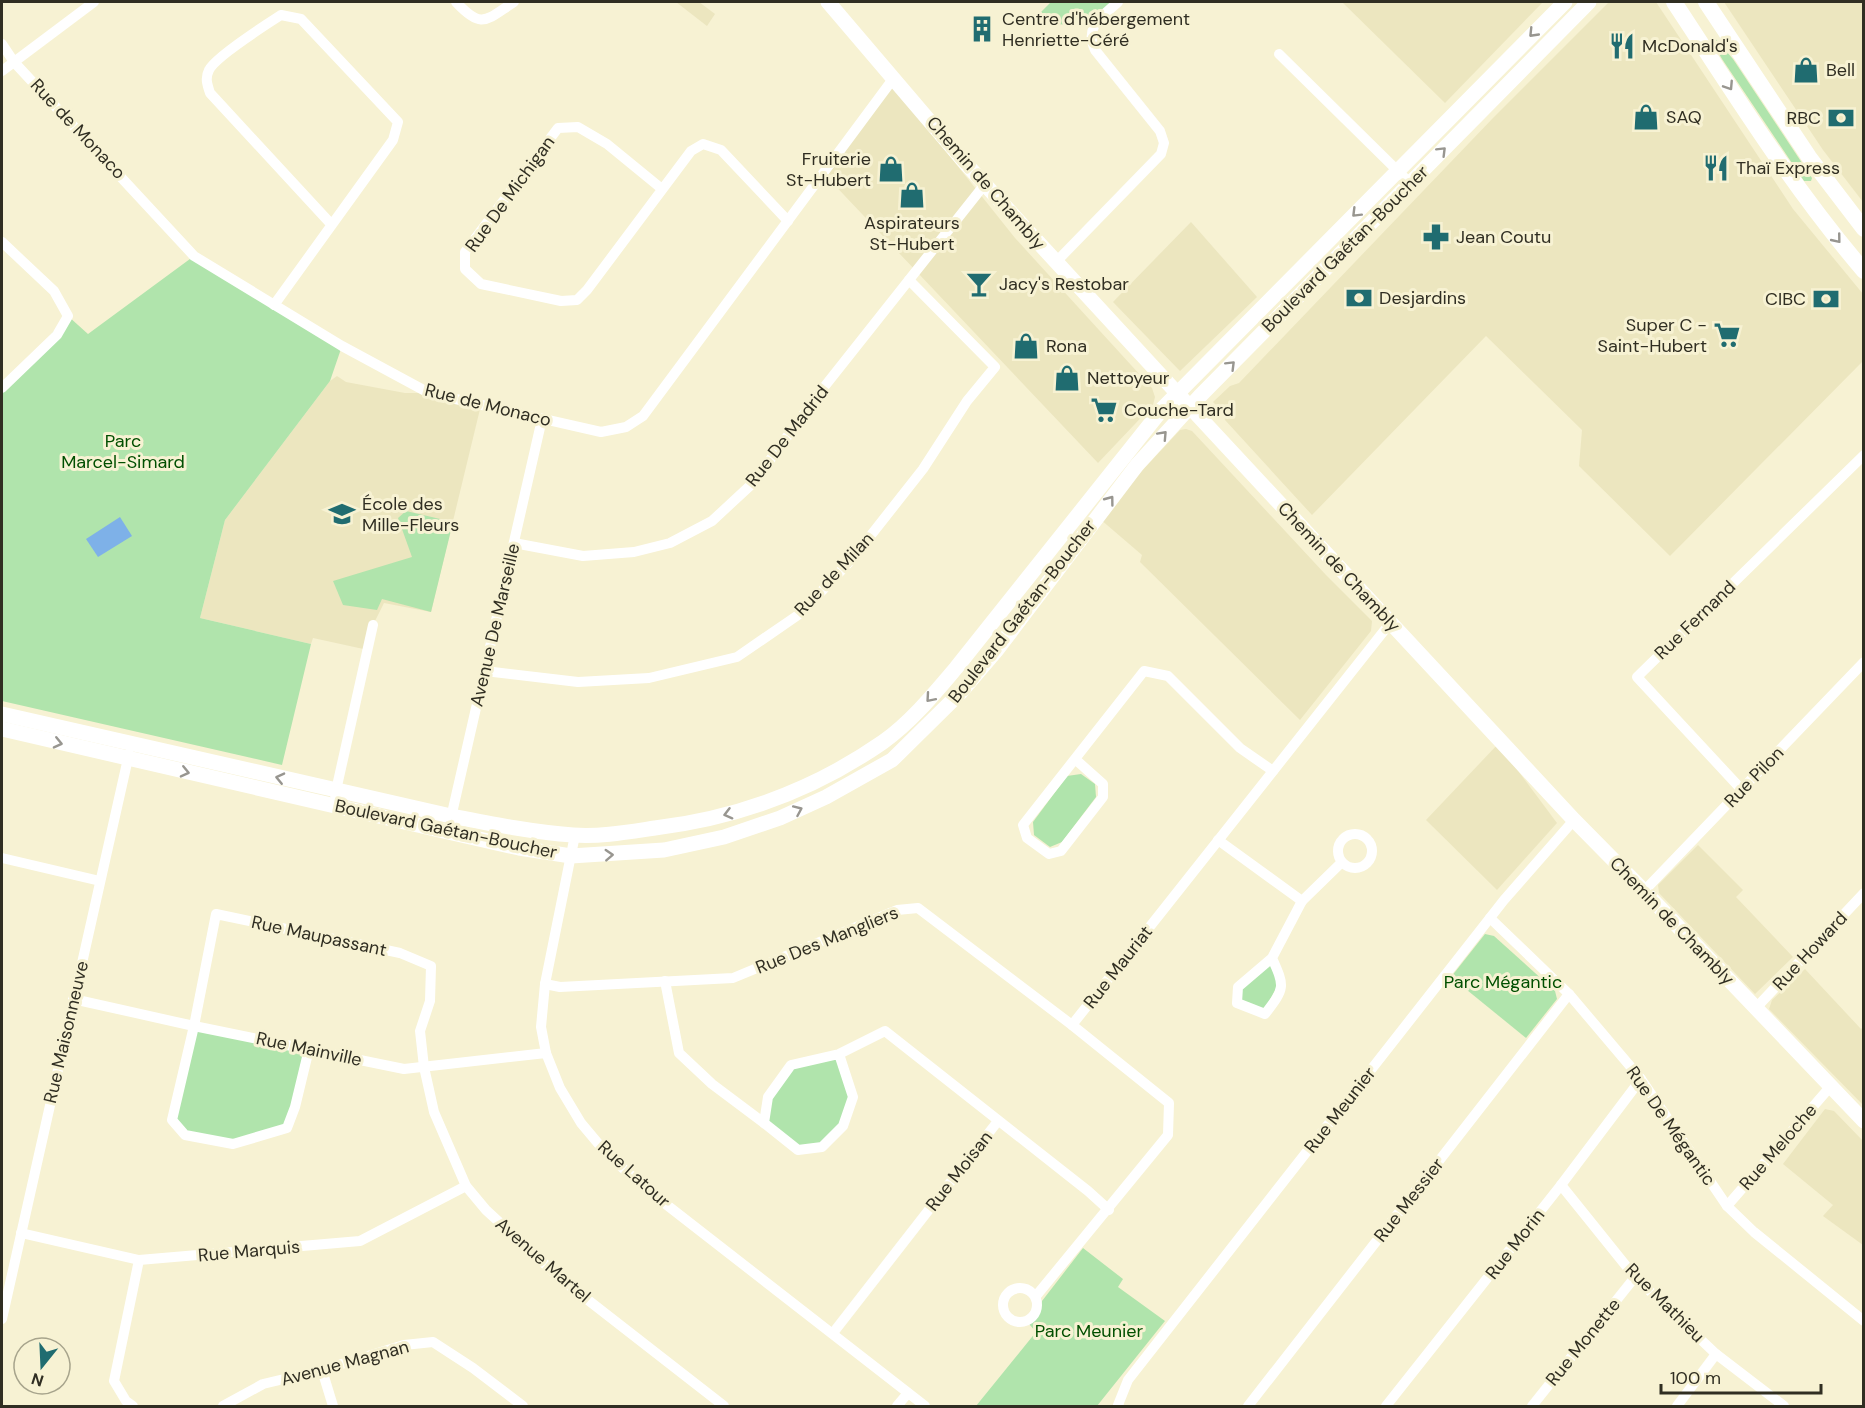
<svg xmlns="http://www.w3.org/2000/svg" width="1865" height="1408" font-family="'DM Sans',sans-serif">
<rect width="100%" height="100%" fill="#f7f2d3"/>
<g fill="#ece6bf">
<polygon points="676,2 699,2 715,14 707,26"/>
<polygon points="1342,2 1543,2 1445,103"/>
<polygon points="1609,2 1656,2 1793,209 1863,294 1863,361 1670,556 1579,466 1582,430 1486,336 1312,515 1225,420 1224,413 1213,402 1230,386 1239,383 1493,118"/>
<polygon points="1724,2 1863,2 1863,202 1823,150"/>
<polygon points="893,85 1015,238 1152,388 1155,397 1153,405 1098,463 826,176"/>
<polygon points="1191,222 1257,297 1180,371 1113,302"/>
<polygon points="337,376 346,382 405,393 429,393 481,405 431,612 384,603 373,625 368,650 313,638 311,644 200,618 225,520 330,381"/>
<polygon points="1186,429 1192,431 1326,575 1372,621 1371,631 1300,720 1140,562 1142,555 1100,519 1125,489 1180,430"/>
<polygon points="1498,744 1557,823 1497,890 1426,820"/>
<polygon points="1698,845 1743,890 1736,897 1793,957 1755,994 1659,893 1658,885"/>
<polygon points="1805,969 1861,1029 1863,1027 1863,1105 1769,1009 1772,1000"/>
<polygon points="1825,1109 1834,1111 1863,1141 1863,1245 1823,1216 1833,1205 1783,1164"/>
</g>
<g fill="#b0e4ac">
<polygon points="1051,2 1112,2 1090,25 1043,24 1037,16"/>
<polygon points="1714,37 1733,59 1812,178 1811,181 1804,181 1722,59 1711,40"/>
<polygon points="194,256 342,346 330,381 225,520 200,618 311,644 282,765 2,701 2,388 68,316 88,334"/>
<polygon points="406,511 453,522 431,612 382,599 377,610 343,605 333,581 412,557 398,518"/>
<polygon points="1081,774 1095,784 1096,797 1062,842 1050,847 1034,835 1033,822 1067,776"/>
<polygon points="1485,934 1494,936 1555,991 1557,999 1526,1038 1451,977"/>
<polygon points="1271,962 1280,981 1264,1011 1240,1000 1242,988"/>
<polygon points="194,1026 309,1049 287,1128 233,1144 185,1135 172,1120"/>
<polygon points="839,1054 853,1097 843,1126 822,1147 798,1150 764,1123 768,1097 791,1065"/>
<polygon points="1083,1248 1123,1279 1118,1287 1165,1321 1097,1406 976,1406 1036,1332 1029,1324 1040,1310 1042,1301"/>
</g>
<polygon fill="#7eb1e8" points="120,517 132,536 98,557 86,539"/>
<g fill="none" stroke-linecap="round" stroke-linejoin="round">
<g stroke="#fff" stroke-width="10">
<path d="M456 2C482 30 486 20 514 2"/>
<polyline points="2,44 14,62 194,256 342,346 429,393 601,432 626,427 643,416 893,79"/>
<polyline points="1279,54 1410,183"/>
<polyline points="2,71 94,2"/>
<polyline points="662,189 607,144 578,127 558,128 465,252 465,269 481,284 561,301 577,300 587,290 691,151 703,144 721,150 788,221"/>
<polyline points="2,242 54,291 68,316 57,335 2,388"/>
<path d="M1056 262 1161 154 1164 143 1160 131 1095 50C1084 26 1102 17 1118 2"/>
<path d="M274 305 393 140 398 122 301 19 281 15C267 24 215 57 209 70 205 78 207 84 210 93L331 224"/>
<polyline points="514,543 583,556 634,552 670,543 712,521 753,483 817,396 985,184"/>
<polyline points="485,671 578,682 649,678 737,657 801,613 853,558 923,469 967,401 995,367 909,280"/>
<polyline points="1075,759 1103,784 1103,797 1061,851 1049,854 1027,838 1023,825 1144,671 1168,676 1240,748 1273,771"/>
<polyline points="1742,790 1637,677 1864,455"/>
<polyline points="335,795 373,625"/>
<polyline points="450,822 542,419"/>
<circle cx="1355" cy="851" r="17"/>
<polyline points="575,835 545,984 541,1027 546,1053 560,1088 581,1123 607,1154 645,1188 925,1406"/>
<polyline points="1218,840 1302,901"/>
<polyline points="2,858 100,881"/>
<polyline points="1644,891 1864,662"/>
<polyline points="1490,918 1569,994 1641,1079 1727,1206 1754,1232 1864,1321"/>
<path d="M1272 958C1285 987 1285 988 1265 1014L1237 1003 1238 987 1272 958 1302 901 1341 863"/>
<polyline points="665,981 679,1053 712,1084 764,1123"/>
<polyline points="545,984 560,987 733,978 897,910 918,908 1072,1025 1169,1103 1168,1135 1036,1296"/>
<polyline points="73,999 194,1026 404,1069 546,1053"/>
<polyline points="1755,1009 1864,893"/>
<polyline points="1072,1025 1391,622"/>
<polyline points="309,1049 295,1107 287,1128 233,1144 185,1135 172,1120 194,1026 216,914 400,953 431,966 430,1001 420,1031 424,1067 434,1112 466,1186 486,1210 561,1279 724,1406"/>
<polyline points="839,1054 853,1097 843,1126 822,1147 798,1150 764,1123 768,1097 791,1065 839,1054 885,1031 1088,1191 1109,1210"/>
<polyline points="1561,1185 1635,1277 1716,1354 1784,1406"/>
<polyline points="1727,1206 1830,1087"/>
<polyline points="21,1233 139,1260 360,1241 466,1186"/>
<circle cx="1020" cy="1305" r="17"/>
<polyline points="2,1319 129,754"/>
<polyline points="833,1333 998,1121"/>
<polyline points="322,1370 333,1406"/>
<polyline points="133,1406 126,1401 114,1381 139,1260"/>
<polyline points="223,1406 263,1384 322,1370 404,1345 433,1342 473,1368 523,1406"/>
<polyline points="897,1406 908,1393"/>
<polyline points="1119,1406 1118,1405 1128,1380 1504,900 1574,820"/>
<polyline points="1248,1406 1569,994"/>
<polyline points="1386,1406 1561,1185 1641,1079"/>
<polyline points="1532,1406 1635,1277"/>
<polyline points="1677,1406 1716,1354"/>
</g>
<g stroke="#fff" stroke-width="15">
<polyline points="828,2 967,165 1177,393 1574,820 1644,891 1864,1121"/>
<path d="M2 714 451 816C492 824 532 832 573 835 600 837 628 832 655 828 737 818 814 790 883 742 911 722 934 694 956 668L1163 408 1565 2"/>
<polyline points="2,729 448,832 519,848 571,856 664,850 724,837 780,818 826,797 892,760 961,692 996,651 1137,465 1200,396 1589,2"/>
</g>
<g stroke="#fff" stroke-width="16">
<path d="M1674 2C1734 93 1792 187 1864 271"/>
<polyline points="1706,2 1809,157 1864,229"/>
</g>
</g>
<defs><path id="oneway-chevron" d="M-2-3.5L2.5 0L-2 3.5" fill="none" stroke-width="1.6" stroke-linecap="round" stroke-linejoin="round" transform="scale(1.5)"/></defs>
<g stroke="#989690">
<use href="#oneway-chevron" transform="translate(1533 33) rotate(134)"/>
<use href="#oneway-chevron" transform="translate(1729 86) rotate(57)"/>
<use href="#oneway-chevron" transform="translate(1442 151) rotate(-45)"/>
<use href="#oneway-chevron" transform="translate(1356 213) rotate(135)"/>
<use href="#oneway-chevron" transform="translate(1837 239) rotate(51)"/>
<use href="#oneway-chevron" transform="translate(1231 365) rotate(-45)"/>
<use href="#oneway-chevron" transform="translate(1163 435) rotate(-47)"/>
<use href="#oneway-chevron" transform="translate(1110 500) rotate(-53)"/>
<use href="#oneway-chevron" transform="translate(930 698) rotate(131)"/>
<use href="#oneway-chevron" transform="translate(58 743) rotate(13)"/>
<use href="#oneway-chevron" transform="translate(185 772) rotate(13)"/>
<use href="#oneway-chevron" transform="translate(280 778) rotate(-167)"/>
<use href="#oneway-chevron" transform="translate(798 810) rotate(-24)"/>
<use href="#oneway-chevron" transform="translate(728 814) rotate(165)"/>
<use href="#oneway-chevron" transform="translate(609 855) rotate(-3)"/>
</g>
<defs>
<g id="building-bare" transform="scale(2.07)"><path d="M-4-6H4V6H1V3H-1V6H-4ZM-2.5-4.3h1.7v1.8h-1.7ZM.8-4.3h1.7v1.8H.8ZM-2.5-1h1.7V.8h-1.7ZM.8-1h1.7V.8H.8Z" fill="#206c70" stroke="#f7f2d3" stroke-width="2.5" paint-order="stroke"/></g>
<g id="restaurant-bare" transform="scale(2.07)"><path d="M-5-6h1v4h1v-4h1v4h1v-4h1v5L-1.5 .5V6h-2V.5L-5-1ZM5-6V6H3V1.5H1.5Q1.5-4 5-6Z" fill="#206c70" stroke="#f7f2d3" stroke-width="2.5" paint-order="stroke"/></g>
<g id="shop-bare" transform="scale(2.07)"><path d="M-5-2.5h2.3a2.7 3.5 0 0 1 5.4 0H5L5.5 6h-11ZM-1.5-2.5h3a1.5 2.3 0 0 0-3 0Z" fill="#206c70" stroke="#f7f2d3" stroke-width="2.5" paint-order="stroke"/></g>
<g id="bank-bare" transform="scale(2.07)"><path d="M-6-4H6V4H-6ZM0-2.3a2.3 2.3 0 1 0 0 4.6a2.3 2.3 0 1 0 0-4.6Z" fill="#206c70" stroke="#f7f2d3" stroke-width="2.5" paint-order="stroke"/></g>
<g id="pharmacy-bare" transform="scale(2.07)"><path d="M-2-6h4v4h4v4h-4v4h-4v-4h-4v-4h4Z" fill="#206c70" stroke="#f7f2d3" stroke-width="2.5" paint-order="stroke"/></g>
<g id="bar-bare" transform="scale(2.07)"><path d="M-6-5H6L.8 .8V4.5H3.5V6h-7V4.5H-.8V.8Z" fill="#206c70" stroke="#f7f2d3" stroke-width="2.5" paint-order="stroke"/></g>
<g id="supermarket-bare" transform="scale(2.07)"><path d="M-6-5.5h2.5l.6 2H6L4.5 2H-2.5L-4.4-4H-6ZM-1.5 3.2a1.3 1.3 0 1 0 .1 0ZM3 3.2a1.3 1.3 0 1 0 .1 0Z" fill="#206c70" stroke="#f7f2d3" stroke-width="2.5" paint-order="stroke"/></g>
<g id="school-bare" transform="scale(2.07)"><path d="M0-5L7-2L0 1L-7-2ZM-4 1L0 2.5L4 1V4Q0 6-4 4Z" fill="#206c70" stroke="#f7f2d3" stroke-width="2.5" paint-order="stroke"/></g>
</defs>
<g fill-rule="evenodd">
<use href="#building-bare" x="982" y="29"/>
<use href="#restaurant-bare" x="1622" y="46"/>
<use href="#shop-bare" x="1806" y="70"/>
<use href="#shop-bare" x="1646" y="117"/>
<use href="#bank-bare" x="1841" y="118"/>
<use href="#restaurant-bare" x="1716" y="168"/>
<use href="#shop-bare" x="891" y="169"/>
<use href="#shop-bare" x="912" y="195"/>
<use href="#pharmacy-bare" x="1436" y="237"/>
<use href="#bar-bare" x="979" y="284"/>
<use href="#bank-bare" x="1359" y="298"/>
<use href="#bank-bare" x="1826" y="299"/>
<use href="#supermarket-bare" x="1727" y="335"/>
<use href="#shop-bare" x="1026" y="346"/>
<use href="#shop-bare" x="1067" y="378"/>
<use href="#supermarket-bare" x="1104" y="410"/>
<use href="#school-bare" x="342" y="514"/>
</g>
<g text-anchor="middle" dominant-baseline="central" stroke-width="6" stroke-linejoin="round" paint-order="stroke">
<g font-size="18" fill="#302e22" stroke="#f7f2d3" text-anchor="start">
<text x="1002" y="19">Centre d'hébergement<tspan x="1002" dy="21">Henriette-Céré</tspan></text>
<text x="1642" y="46">McDonald's</text>
<text x="1826" y="70">Bell</text>
<text x="1666" y="117">SAQ</text>
<text x="1821" y="118" text-anchor="end">RBC</text>
<text x="871" y="159" text-anchor="end">Fruiterie<tspan x="871" dy="21">St-Hubert</tspan></text>
<text x="1736" y="168">Thaï Express</text>
<text x="912" y="223" text-anchor="middle">Aspirateurs<tspan x="912" dy="21">St-Hubert</tspan></text>
<text x="1456" y="237">Jean Coutu</text>
<text x="999" y="284">Jacy's Restobar</text>
<text x="1379" y="298">Desjardins</text>
<text x="1806" y="299" text-anchor="end">CIBC</text>
<text x="1707" y="325" text-anchor="end">Super C -<tspan x="1707" dy="21">Saint-Hubert</tspan></text>
<text x="1046" y="346">Rona</text>
<text x="1087" y="378">Nettoyeur</text>
<text x="1124" y="410">Couche-Tard</text>
<text x="362" y="504">École des<tspan x="362" dy="21">Mille-Fleurs</tspan></text>
</g>
<g font-size="18" fill="#302e22" stroke="#f7f2d3">
<text transform="translate(78 129) rotate(47)">Rue de Monaco</text>
<text transform="translate(986 183) rotate(49)">Chemin de Chambly</text>
<text transform="translate(510 194) rotate(-54)">Rue De Michigan</text>
<text transform="translate(1345 249) rotate(-45)">Boulevard Gaétan-Boucher</text>
<text transform="translate(488 405) rotate(14)">Rue de Monaco</text>
<text transform="translate(787 436) rotate(-52)">Rue De Madrid</text>
<text transform="translate(1339 567) rotate(47)">Chemin de Chambly</text>
<text transform="translate(834 574) rotate(-47)">Rue de Milan</text>
<text transform="translate(1022 611) rotate(-52)">Boulevard Gaétan-Boucher</text>
<text transform="translate(1695 620) rotate(-44)">Rue Fernand</text>
<text transform="translate(495 625) rotate(-77)">Avenue De Marseille</text>
<text transform="translate(1754 777) rotate(-46)">Rue Pilon</text>
<text transform="translate(446 829) rotate(12)">Boulevard Gaétan-Boucher</text>
<text transform="translate(1672 921) rotate(46)">Chemin de Chambly</text>
<text transform="translate(319 936) rotate(12)">Rue Maupassant</text>
<text transform="translate(827 940) rotate(-22)">Rue Des Mangliers</text>
<text transform="translate(1810 951) rotate(-47)">Rue Howard</text>
<text transform="translate(1118 967) rotate(-52)">Rue Mauriat</text>
<text transform="translate(66 1032) rotate(-77)">Rue Maisonneuve</text>
<text transform="translate(309 1049) rotate(12)">Rue Mainville</text>
<text transform="translate(1340 1110) rotate(-52)">Rue Meunier</text>
<text transform="translate(1671 1126) rotate(55)">Rue De Mégantic</text>
<text transform="translate(1778 1147) rotate(-49)">Rue Meloche</text>
<text transform="translate(959 1171) rotate(-52)">Rue Moisan</text>
<text transform="translate(634 1174) rotate(42)">Rue Latour</text>
<text transform="translate(1409 1200) rotate(-52)">Rue Messier</text>
<text transform="translate(1515 1244) rotate(-52)">Rue Morin</text>
<text transform="translate(249 1251) rotate(-5)">Rue Marquis</text>
<text transform="translate(543 1260) rotate(41)">Avenue Martel</text>
<text transform="translate(1665 1303) rotate(45)">Rue Mathieu</text>
<text transform="translate(1583 1342) rotate(-51)">Rue Monette</text>
<text transform="translate(345 1363) rotate(-15)">Avenue Magnan</text>
</g>
<g font-size="18" fill="#004f00" stroke="#f7f2d3">
<text x="123" y="441">Parc<tspan x="123" dy="21">Marcel-Simard</tspan></text>
<text x="1503" y="982">Parc Mégantic</text>
<text x="1089" y="1331">Parc Meunier</text>
</g>
</g>
<rect width="1865" height="1408" fill="none" stroke="#302e22" stroke-width="6"/>
<g transform="translate(42 1366) rotate(198)"><circle r="28" fill="#f7f2d3" stroke="#a7a48c" stroke-width="1.5"/>
<path d="M0-4.5L10 22L0 15L-10 22Z" fill="#206c70"/>
<text y="-9" font-size="16" font-weight="bold" text-anchor="middle" fill="#302e22">N</text>
</g>
<path d="M1661 1384v9h160v-9" fill="none" stroke="#302e22" stroke-width="3"/>
<text x="1670" y="1384" font-size="18" fill="#302e22" stroke="#f7f2d3" stroke-width="4.5" paint-order="stroke">100 m</text>
</svg>
